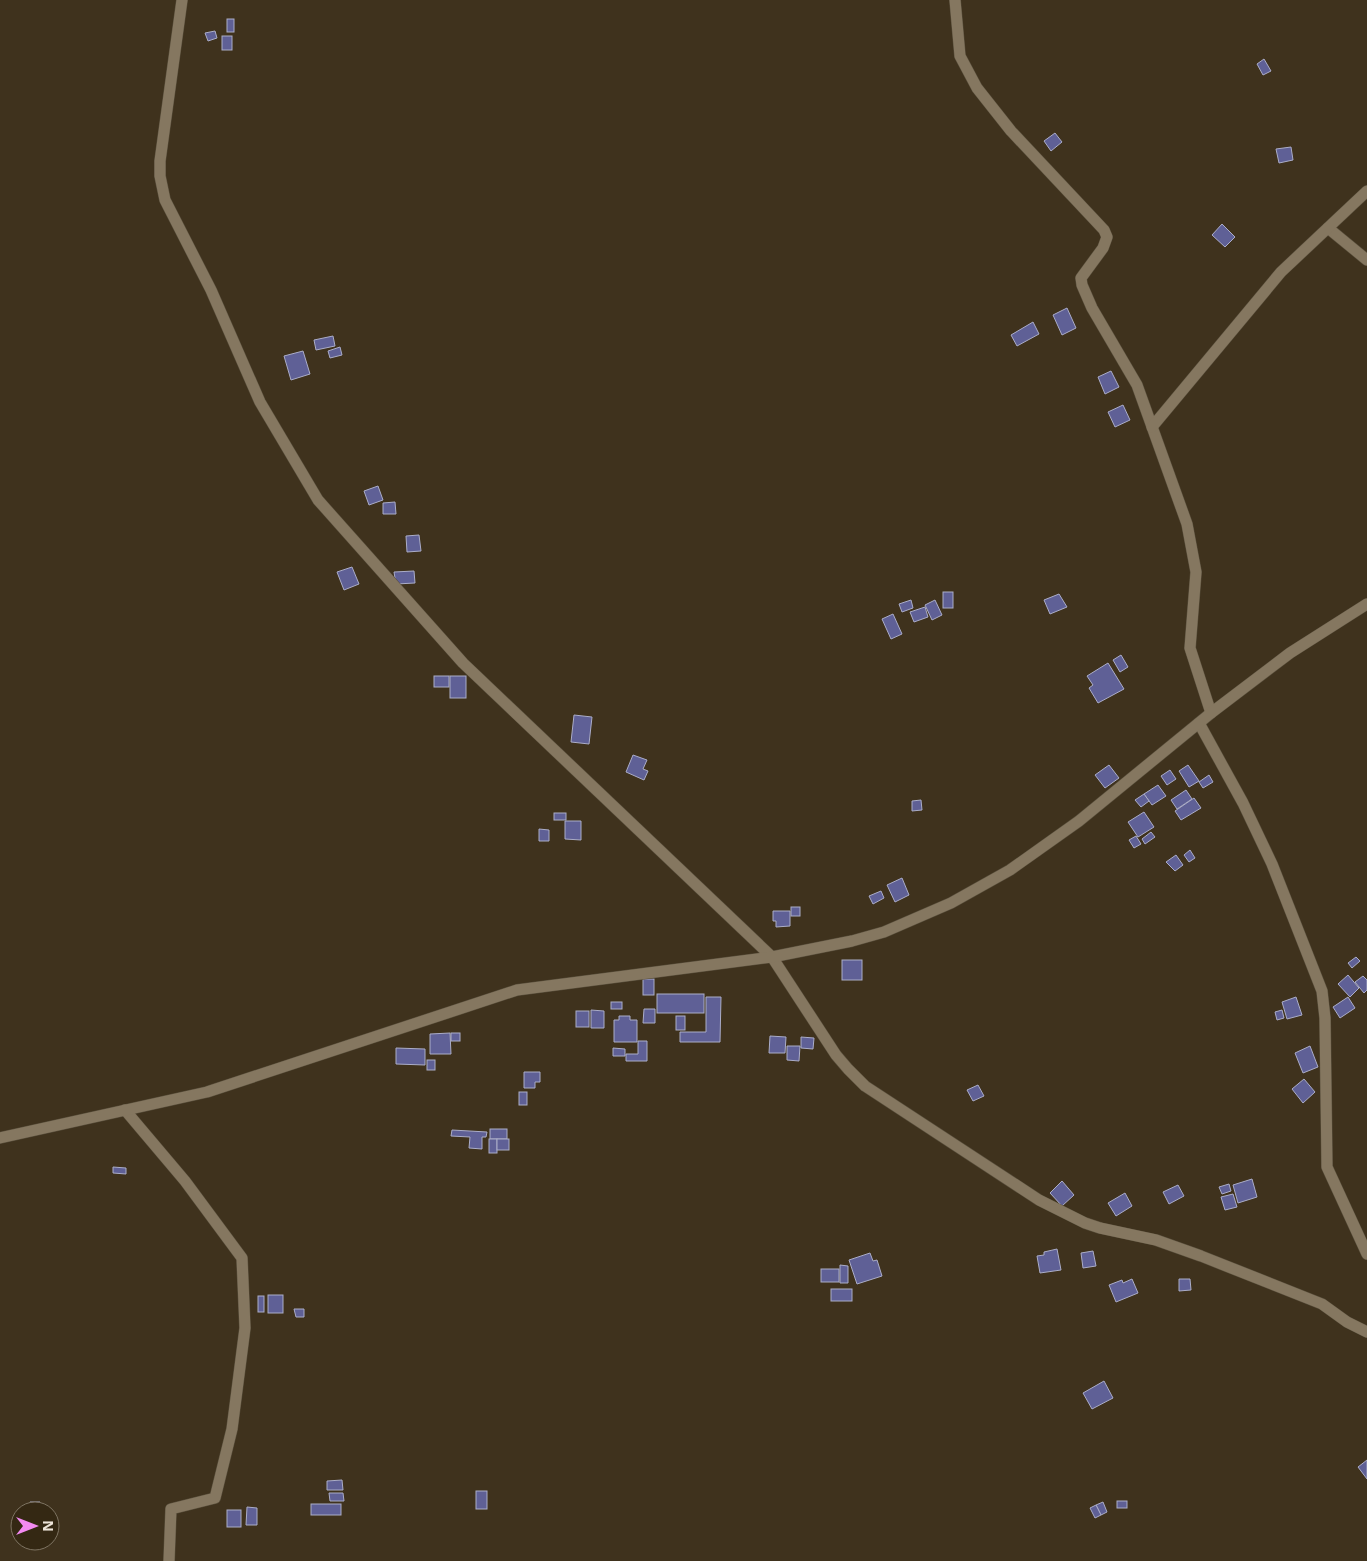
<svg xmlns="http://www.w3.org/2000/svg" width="1367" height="1561" font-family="'Open Sans',sans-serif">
<rect width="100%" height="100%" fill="#3f321d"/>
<g fill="#5f6096" stroke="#abadc8">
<rect x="227" y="19" width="7" height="13"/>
<polygon points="215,31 217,38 208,41 205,33"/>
<rect x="222" y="36" width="10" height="14"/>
<polygon points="1264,59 1271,71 1263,75 1257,64"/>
<polygon points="1055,133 1062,142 1051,151 1044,141"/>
<polygon points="1291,147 1293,160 1279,163 1276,149"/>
<polygon points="1222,224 1235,237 1225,247 1212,235"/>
<polygon points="1067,308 1076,328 1062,335 1053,315"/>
<polygon points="1033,322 1039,334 1017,346 1011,335"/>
<polygon points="333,336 335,346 316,350 314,340"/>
<polygon points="340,347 342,355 330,358 328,351"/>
<polygon points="303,351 310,374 291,380 284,356"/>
<polygon points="1111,371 1119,387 1105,394 1098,377"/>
<polygon points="1123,405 1130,420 1115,427 1108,412"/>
<polygon points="378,486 383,500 369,505 364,491"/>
<polygon points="395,502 396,514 383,514 383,503"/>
<polygon points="419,535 421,551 407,552 406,536"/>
<polygon points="352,567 359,584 344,590 337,572"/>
<polygon points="414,571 415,583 396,584 394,572"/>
<rect x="943" y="592" width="10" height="16"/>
<polygon points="1059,594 1067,607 1050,614 1044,600"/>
<polygon points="911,600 913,608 902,612 899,604"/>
<polygon points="935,600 942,615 932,620 925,605"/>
<polygon points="925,607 928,617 914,622 910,612"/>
<polygon points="893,614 902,634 891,639 882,619"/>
<polygon points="1121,655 1128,667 1120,672 1113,660"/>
<polygon points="1108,663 1124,689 1098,703 1089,688 1093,685 1087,676"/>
<rect x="434" y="676" width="15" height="11"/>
<rect x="450" y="676" width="16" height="22"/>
<polygon points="574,715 592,717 589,744 571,742"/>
<polygon points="633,755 647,760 643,769 648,771 644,780 626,772"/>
<polygon points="1109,765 1119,778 1105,788 1095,775"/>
<polygon points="1188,765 1199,781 1189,787 1179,771"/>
<polygon points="1170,770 1176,779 1167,785 1161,776"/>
<polygon points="1209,775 1213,782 1203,788 1199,782"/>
<polygon points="1158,785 1166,796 1152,805 1144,794"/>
<polygon points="1186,790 1192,799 1177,809 1171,800"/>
<polygon points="1144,794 1149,801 1141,807 1135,800"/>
<polygon points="1194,798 1201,808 1181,820 1175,811"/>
<polygon points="921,800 922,810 912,811 912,801"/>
<polygon points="1144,812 1154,827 1138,837 1128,822"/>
<rect x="554" y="813" width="12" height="7"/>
<polygon points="565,821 581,821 581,840 565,839"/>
<polygon points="539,829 549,830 549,841 539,841"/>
<polygon points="1151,832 1155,837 1145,844 1142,839"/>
<polygon points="1136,836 1141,844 1134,848 1129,840"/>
<polygon points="1190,850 1195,858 1189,862 1184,855"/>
<polygon points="1176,855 1183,865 1175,871 1166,862"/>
<polygon points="902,878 909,895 895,902 887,885"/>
<polygon points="881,891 884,898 873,904 869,896"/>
<rect x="791" y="907" width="9" height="9"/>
<polygon points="773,911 790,911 790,926 776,927 776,921 773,921"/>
<polygon points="1356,957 1360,961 1352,968 1348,963"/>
<rect x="842" y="960" width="20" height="20"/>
<polygon points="1348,975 1359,988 1350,997 1338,984"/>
<polygon points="1363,976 1367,980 1367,990 1364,993 1355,982"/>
<rect x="643" y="979" width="11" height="16"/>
<rect x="657" y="994" width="47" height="19"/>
<polygon points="706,997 721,997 720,1042 680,1042 680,1032 706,1032"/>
<polygon points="1296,997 1302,1015 1287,1019 1282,1002"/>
<polygon points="1348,997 1355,1008 1340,1018 1333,1007"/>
<rect x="611" y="1002" width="11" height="7"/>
<polygon points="644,1009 655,1009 655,1023 643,1023"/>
<polygon points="591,1010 604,1011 604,1028 591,1028"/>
<polygon points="1282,1010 1284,1018 1277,1020 1275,1012"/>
<rect x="576" y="1011" width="13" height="16"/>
<polygon points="619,1016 630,1016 630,1020 637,1020 637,1042 614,1042 614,1020 619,1020"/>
<rect x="676" y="1016" width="9" height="14"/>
<polygon points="450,1033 451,1054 430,1054 430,1034"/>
<rect x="451" y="1033" width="9" height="8"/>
<polygon points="770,1036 786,1037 785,1053 769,1053"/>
<polygon points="801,1037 814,1038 813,1049 801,1048"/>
<polygon points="638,1041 647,1041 647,1061 626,1061 626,1054 638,1054"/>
<polygon points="787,1046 800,1046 799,1061 787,1060"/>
<polygon points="1310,1046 1318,1067 1303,1073 1295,1053"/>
<polygon points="396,1048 425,1049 425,1065 396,1064"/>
<polygon points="613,1048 625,1049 625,1056 613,1056"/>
<rect x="427" y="1060" width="8" height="10"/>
<polygon points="524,1072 540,1072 540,1082 535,1082 535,1088 524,1088"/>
<polygon points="1304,1079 1315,1092 1303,1103 1292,1089"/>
<polygon points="978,1085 984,1096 973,1101 967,1090"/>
<rect x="519" y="1092" width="8" height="13"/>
<rect x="490" y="1129" width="17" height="10"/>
<polygon points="452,1130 487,1132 486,1137 482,1137 482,1149 469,1148 470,1137 451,1136"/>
<rect x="489" y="1139" width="8" height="14"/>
<rect x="497" y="1139" width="12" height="11"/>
<polygon points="113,1167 126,1168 126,1174 113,1173"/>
<polygon points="1252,1179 1257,1197 1238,1203 1233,1185"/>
<polygon points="1062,1181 1074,1195 1062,1206 1050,1193"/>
<polygon points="1229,1184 1231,1191 1222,1194 1219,1187"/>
<polygon points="1178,1185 1184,1196 1169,1204 1163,1192"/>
<polygon points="1125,1193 1132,1206 1116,1216 1108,1203"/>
<polygon points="1233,1194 1237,1207 1225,1210 1221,1197"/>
<polygon points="1057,1249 1061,1270 1040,1273 1037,1256 1044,1255 1044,1252"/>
<polygon points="1093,1251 1096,1266 1083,1268 1081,1253"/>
<polygon points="870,1253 873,1261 877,1260 882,1276 857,1284 849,1260"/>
<polygon points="840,1265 848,1266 848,1283 840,1283"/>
<rect x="821" y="1269" width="18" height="13"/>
<polygon points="1132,1279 1138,1293 1116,1302 1109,1285 1122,1280 1123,1283"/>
<polygon points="1179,1279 1190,1279 1191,1290 1179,1291"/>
<rect x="831" y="1289" width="21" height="12"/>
<rect x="268" y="1295" width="15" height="18"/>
<rect x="258" y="1296" width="6" height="16"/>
<polygon points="294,1309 304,1309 304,1317 296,1317"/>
<polygon points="1104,1381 1113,1398 1092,1409 1083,1393"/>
<polygon points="1367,1460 1367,1479 1358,1467"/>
<polygon points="342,1480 343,1490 327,1490 327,1481"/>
<rect x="476" y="1491" width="11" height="18"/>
<polygon points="329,1493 343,1493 344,1501 330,1501"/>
<rect x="1117" y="1501" width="10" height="7"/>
<polygon points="30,1502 40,1502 39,1511 30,1511"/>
<polygon points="1103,1502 1107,1512 1101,1515 1096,1505"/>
<rect x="311" y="1504" width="30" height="11"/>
<polygon points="1096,1505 1101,1515 1095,1518 1090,1508"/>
<polygon points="247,1507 257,1508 257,1525 246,1525"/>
<rect x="227" y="1510" width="14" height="17"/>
</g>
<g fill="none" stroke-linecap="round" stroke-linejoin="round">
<g stroke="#594f3c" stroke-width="12">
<g id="minor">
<polyline points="182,0 160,161 160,176 165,200 211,290 260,402 318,500 463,663 772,957 836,1055 848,1069 865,1086 1039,1200 1085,1223 1100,1228 1156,1240 1201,1256 1322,1304 1347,1322 1367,1332"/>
<polyline points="955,0 960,56 977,88 1011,131 1104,230 1107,237 1103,248 1081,278 1082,285 1092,308 1137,385 1187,524 1196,572 1190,648 1211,713"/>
<polyline points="1328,228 1367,260"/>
<polyline points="1152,427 1281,272 1367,191"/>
<polyline points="1199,723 1243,803 1272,864 1322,991 1325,1018 1327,1167 1367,1254"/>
<polyline points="125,1110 185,1181 242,1258 245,1328 232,1429 215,1498 171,1509 169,1561"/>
<polyline points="0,1138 207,1092 517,990 772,957 852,941 884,932 951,903 1010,870 1079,821 1211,713 1290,653 1367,604"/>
</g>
</g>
<use href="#minor" stroke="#857760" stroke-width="11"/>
</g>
<g transform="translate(35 1526) rotate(90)"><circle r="24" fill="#342813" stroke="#7e7462"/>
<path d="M0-4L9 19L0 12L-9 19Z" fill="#f38af2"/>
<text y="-8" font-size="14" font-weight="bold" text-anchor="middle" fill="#ede5d9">N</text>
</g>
</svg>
